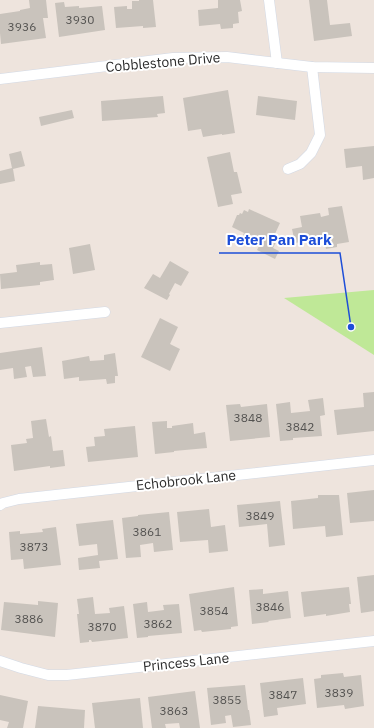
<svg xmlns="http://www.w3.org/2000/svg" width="374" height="728" font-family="'IBM Plex Sans',sans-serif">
<rect width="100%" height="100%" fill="#eee4dd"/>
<polygon fill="#bfe897" points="374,290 374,355 284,298"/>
<g fill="#c9c3bc">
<polygon points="29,0 46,0 48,18 43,18 46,38 1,44 0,33 0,14 20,11 20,10 30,8"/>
<polygon points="139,0 153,0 156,27 143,28 143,26 116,28 114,7 127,6 127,9 132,9 132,1 139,1"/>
<polygon points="218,0 240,0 242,11 238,12 239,23 233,24 233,28 221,29 220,24 199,26 198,10 218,8"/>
<polygon points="309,0 327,0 330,25 350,23 352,36 314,41"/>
<polygon points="64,2 65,7 79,6 79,8 102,6 105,30 59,37 55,3"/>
<polygon points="228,90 235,133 222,135 222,134 203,137 201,129 188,131 183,98"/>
<polygon points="163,96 165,113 157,114 158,117 102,121 101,101"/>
<polygon points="258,96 297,101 295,120 256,115"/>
<polygon points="72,110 74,118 41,126 39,117"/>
<polygon points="374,146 374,178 363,180 362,166 346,168 344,149"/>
<polygon points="21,151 25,166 13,169 15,181 0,184 0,171 12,168 9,154"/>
<polygon points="230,152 234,172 237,172 242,193 231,195 233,204 218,207 207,157"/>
<polygon points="342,206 349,242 337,244 337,247 326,249 324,238 295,243 292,229 302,227 300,216 320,213 321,217 329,215 328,208"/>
<polygon points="249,209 280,223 274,236 278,238 273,248 279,251 275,259 257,250 259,246 242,238 244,233 232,227 237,215 239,215 240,213 242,214 244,210 248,212"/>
<polygon points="90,244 95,270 73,274 69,248"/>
<polygon points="170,261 189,272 181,286 175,283 169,294 170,295 167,300 144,288 153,274 160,278"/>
<polygon points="40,262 40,265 52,264 54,280 40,282 40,285 1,289 0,274 17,272 16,265"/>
<polygon points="160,318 178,327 170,344 180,349 170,371 141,357"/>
<polygon points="42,347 46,376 33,377 31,366 25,367 27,377 14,379 13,368 0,370 0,353"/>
<polygon points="115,353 118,376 115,376 115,383 107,384 106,379 79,381 79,377 64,379 62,361 89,356 90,361 104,360 104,355"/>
<polygon points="374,392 374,431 337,435 334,410 364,407 363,393"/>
<polygon points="323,398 325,415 320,416 322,436 293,438 293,440 280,441 276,404 290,402 291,413 310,411 308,400"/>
<polygon points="240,404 241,407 267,404 270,437 230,441 226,405"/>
<polygon points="46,419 49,437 51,436 53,451 63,450 65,466 50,468 50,466 14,471 11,445 27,443 26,439 33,438 31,421"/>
<polygon points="167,421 167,428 172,428 172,426 193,423 194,434 205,432 207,448 174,451 174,452 155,454 152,422"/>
<polygon points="135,426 138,457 88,462 86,447 95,446 94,437 105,436 104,429"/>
<polygon points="374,490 374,521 350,523 347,493"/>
<polygon points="318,495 339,495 343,535 326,537 325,526 293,529 291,501 318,498"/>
<polygon points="280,501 285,545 269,547 267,524 239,527 237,505"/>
<polygon points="209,509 211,527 225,525 228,551 209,553 208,540 180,542 177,512"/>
<polygon points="169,512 173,550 154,552 153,543 140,545 141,557 126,558 122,518 138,516 138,515"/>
<polygon points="113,520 118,559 99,561 100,568 79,570 78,558 98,555 97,544 79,546 76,524"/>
<polygon points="56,527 61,565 24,569 23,559 11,560 9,532 20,531 20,534 43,532 42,529"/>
<polygon points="374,575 374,611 361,613 357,577"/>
<polygon points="234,587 238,626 231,627 231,629 202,632 201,630 194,631 189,594"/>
<polygon points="349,587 351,604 349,604 350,612 326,616 326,614 304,617 301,592"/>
<polygon points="263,589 263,594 288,591 291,618 268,621 269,622 252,624 249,590"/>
<polygon points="93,597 95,614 110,613 109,608 124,606 128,638 92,642 91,640 89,640 89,642 80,643 77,614 79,614 77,599"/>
<polygon points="38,601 58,603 55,637 1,630 4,602 38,605"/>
<polygon points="147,602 148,612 164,610 163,605 179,604 182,633 148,636 148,637 137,638 133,604"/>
<polygon points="343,673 344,677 361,675 364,706 345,709 344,705 317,708 314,679 321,678 321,675"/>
<polygon points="303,678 306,704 277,708 278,715 264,717 260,683"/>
<polygon points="245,685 248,710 249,710 251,725 233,727 231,715 225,716 226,723 211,725 207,688"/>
<polygon points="195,691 200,728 180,728 179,723 165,724 166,728 152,728 148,697"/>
<polygon points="0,695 28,701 23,728 7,728 9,722 0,720"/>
<polygon points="140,698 143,728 95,728 92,703"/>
<polygon points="38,706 85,710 84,728 35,728"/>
</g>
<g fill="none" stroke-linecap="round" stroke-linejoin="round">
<g stroke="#d2d9e5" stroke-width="11">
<g id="minor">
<polyline points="269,0 277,63"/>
<polyline points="0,79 173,58 227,57 312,67 374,68"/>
<polyline points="288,169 300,164 311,153 320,135 312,67"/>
<polyline points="0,323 105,312"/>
<polyline points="0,505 3,503 19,499 374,460"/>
<polyline points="0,661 21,668 48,675 67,675 374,641"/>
</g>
</g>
<use href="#minor" stroke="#fff" stroke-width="10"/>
</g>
<g text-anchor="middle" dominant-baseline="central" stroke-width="4" stroke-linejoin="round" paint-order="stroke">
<g font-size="12" fill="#535250">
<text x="80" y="19">3930</text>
<text x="22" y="26">3936</text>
<text x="248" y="417">3848</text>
<text x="300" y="426">3842</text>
<text x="260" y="515">3849</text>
<text x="147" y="531">3861</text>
<text x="34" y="546">3873</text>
<text x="270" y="606">3846</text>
<text x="214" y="610">3854</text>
<text x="29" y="618">3886</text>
<text x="158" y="623">3862</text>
<text x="102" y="626">3870</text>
<text x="339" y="692">3839</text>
<text x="283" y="694">3847</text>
<text x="227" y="699">3855</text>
<text x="174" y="710">3863</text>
</g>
<g font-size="14" fill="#2c2c2c" stroke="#fff">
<text transform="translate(163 62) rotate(-5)">Cobblestone Drive</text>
<text transform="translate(186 480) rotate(-6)">Echobrook Lane</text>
<text transform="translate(186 662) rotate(-6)">Princess Lane</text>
</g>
</g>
<path fill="none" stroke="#1d4ed8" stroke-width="1.5" d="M351 327L340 253H219"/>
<circle fill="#1d4ed8" stroke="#fff" stroke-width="1.5" cx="351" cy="327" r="4"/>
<g font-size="15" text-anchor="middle" font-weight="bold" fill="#1d4ed8" stroke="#fff" stroke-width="4" stroke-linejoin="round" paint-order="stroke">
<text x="279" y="245">Peter Pan Park</text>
</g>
</svg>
